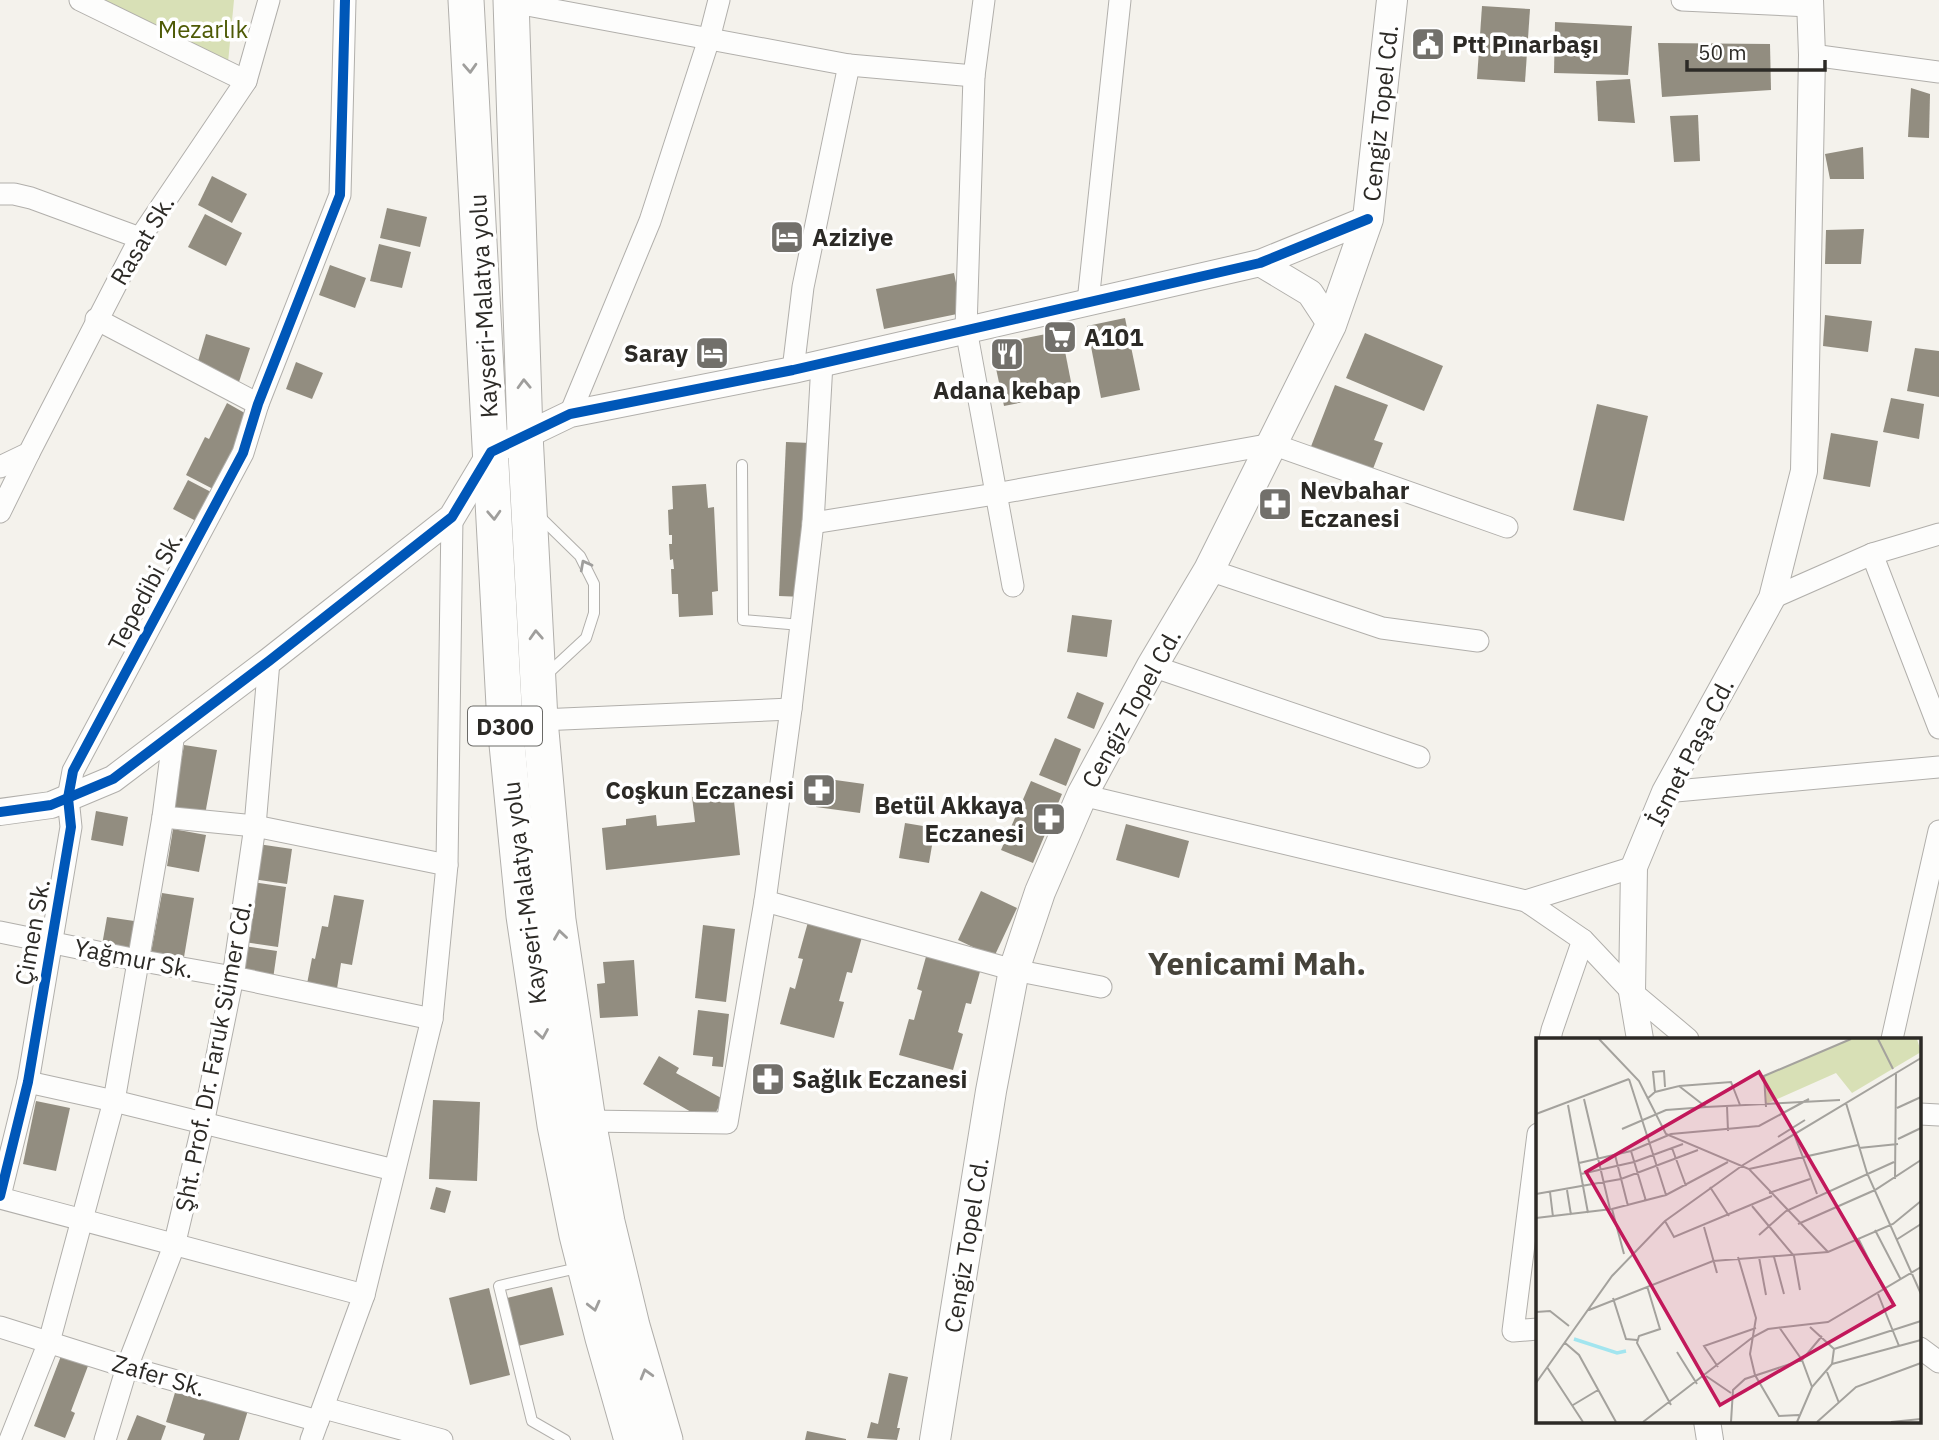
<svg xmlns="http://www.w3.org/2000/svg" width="1939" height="1440" font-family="'IBM Plex Sans',sans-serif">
<rect width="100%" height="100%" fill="#f4f2ec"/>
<polygon fill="#d8e0b6" points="79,0 234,0 227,73"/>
<g fill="#928d80">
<polygon points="1482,6 1530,9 1525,82 1477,79"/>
<polygon points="1555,22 1632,26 1628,75 1554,73"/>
<polygon points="1658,43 1770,44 1771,90 1662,97"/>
<polygon points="1630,79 1635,123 1598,121 1596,81"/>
<polygon points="1911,88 1930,94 1929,138 1908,137"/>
<polygon points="1698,115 1700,161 1674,162 1670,116"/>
<polygon points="1863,147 1864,179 1830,179 1825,154"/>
<polygon points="212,176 247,194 232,223 198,205"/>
<polygon points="387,208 427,217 420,247 380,238"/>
<polygon points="205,214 242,233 226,266 188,247"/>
<polygon points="1864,229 1861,264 1825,264 1826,230"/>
<polygon points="379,244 411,252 402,288 370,281"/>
<polygon points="330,265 366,278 355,308 319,295"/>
<polygon points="954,273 962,313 884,329 876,289"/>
<polygon points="1825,315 1872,321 1868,352 1823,346"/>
<polygon points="1125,318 1140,390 1101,398 1087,326"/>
<polygon points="1061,331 1073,392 1004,406 991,345"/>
<polygon points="1365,333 1443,366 1424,411 1346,378"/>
<polygon points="206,334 250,348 239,382 196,368"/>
<polygon points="1915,348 1939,351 1939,397 1907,391"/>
<polygon points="296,362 323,373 312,399 286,389"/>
<polygon points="1335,385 1388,405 1374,440 1383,443 1371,474 1310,449"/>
<polygon points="1891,398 1924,404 1919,439 1883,432"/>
<polygon points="227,403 250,416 213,489 186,475 205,437 209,439"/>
<polygon points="1597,404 1648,416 1624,521 1573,510"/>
<polygon points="1831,433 1878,441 1870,487 1823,479"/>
<polygon points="786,442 811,443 804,597 779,596"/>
<polygon points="188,480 211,492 196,521 173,509"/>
<polygon points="706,484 708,508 714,507 718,591 712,592 713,615 679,617 678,594 672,594 671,569 674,569 673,559 670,560 669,544 672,544 672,535 669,535 668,510 673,509 672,486"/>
<polygon points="1072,615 1112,620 1107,657 1067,652"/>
<polygon points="1077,692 1104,703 1094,729 1067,718"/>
<polygon points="1055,738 1081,749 1066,786 1039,775"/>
<polygon points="184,745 217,750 204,820 172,814"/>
<polygon points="821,778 864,784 860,813 816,807"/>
<polygon points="1031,781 1062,794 1033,863 1001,850"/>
<polygon points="733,792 740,855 606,870 602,828 626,825 626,819 656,815 657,826 695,822 692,797"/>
<polygon points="96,811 128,817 123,846 91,840"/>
<polygon points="905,823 935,828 929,863 899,858"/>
<polygon points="1126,824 1189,841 1179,878 1116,860"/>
<polygon points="173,829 206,835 199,872 167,866"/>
<polygon points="258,844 292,849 287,884 253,879"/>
<polygon points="253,882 286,887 278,947 244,942"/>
<polygon points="981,891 1017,908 994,957 958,940"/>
<polygon points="162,893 194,898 183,963 150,958"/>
<polygon points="334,895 364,900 352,965 341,963 336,995 306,989 312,958 315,959 322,926 328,927"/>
<polygon points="107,917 141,922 136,951 102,945"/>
<polygon points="808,922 862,937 852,973 847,972 839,1001 844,1002 834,1038 780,1024 790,987 795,989 803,959 798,958"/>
<polygon points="703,925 735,929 726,1002 695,998"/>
<polygon points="244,946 277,951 273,979 240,974"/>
<polygon points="927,953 981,968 971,1004 966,1003 958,1032 963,1034 953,1070 899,1055 909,1019 914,1020 922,991 917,989"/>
<polygon points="634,960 638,1016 600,1018 597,984 605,983 603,962"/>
<polygon points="698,1010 729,1014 723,1067 712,1066 713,1057 693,1055"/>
<polygon points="659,1056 679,1068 676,1073 723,1099 710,1123 643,1084"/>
<polygon points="433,1100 480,1102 477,1181 429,1179"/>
<polygon points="36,1101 70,1108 56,1171 23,1164"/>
<polygon points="436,1187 451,1191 445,1213 430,1209"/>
<polygon points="552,1287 564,1335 518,1346 507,1298"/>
<polygon points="489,1288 510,1375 470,1385 449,1298"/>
<polygon points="61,1356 88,1366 71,1411 75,1413 65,1438 34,1426"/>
<polygon points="889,1373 908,1377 897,1428 900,1428 897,1440 867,1438 871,1422 878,1424"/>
<polygon points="177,1386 249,1407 239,1440 203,1440 205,1434 166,1422"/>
<polygon points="137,1415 166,1426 161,1440 127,1440"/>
<polygon points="807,1431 846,1439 846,1440 805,1440"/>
</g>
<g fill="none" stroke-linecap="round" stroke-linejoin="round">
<g stroke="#b1afab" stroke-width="12">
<g id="service">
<polyline points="742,465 743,620 801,625"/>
<polyline points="538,515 580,556 594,584 594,613 586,638 545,676"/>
<polyline points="565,1440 532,1421 499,1286 582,1267"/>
</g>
</g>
<g stroke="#b1afab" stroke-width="23">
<g id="minor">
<polyline points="80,0 246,81"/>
<polyline points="984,0 974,76 966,329 1013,586"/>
<polyline points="1682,0 1810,6"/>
<polyline points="511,2 849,65 974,76"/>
<polyline points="1812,55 1939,72"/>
<polyline points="0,194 14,194 31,198 140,238"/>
<polyline points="1088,302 1120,0"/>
<polyline points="96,319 258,404"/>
<polyline points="793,370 803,287 849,65"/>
<polyline points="570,414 650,221 709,39 719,0"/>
<polyline points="0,467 29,453 140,238 246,81 269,0"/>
<polyline points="0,512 29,453"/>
<polyline points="813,523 995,494 1272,444 1507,527"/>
<polyline points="1872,554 1939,728"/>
<polyline points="1209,570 1382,628 1478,641"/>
<polyline points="1772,598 1872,554 1939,534"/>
<polyline points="1152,666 1419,757"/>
<polyline points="540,720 791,709"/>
<polyline points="1665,792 1939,767"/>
<polyline points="1082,795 1526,901 1583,940 1632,992 1688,1039"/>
<polyline points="163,817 255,826 447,865"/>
<polyline points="765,901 1014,970 1101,987"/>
<polyline points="1526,901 1634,867"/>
<polyline points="0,932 137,960 233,977 432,1019"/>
<polyline points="1550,1039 1552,1030 1583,940"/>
<polyline points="1892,1039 1939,831"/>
<polyline points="28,1082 114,1101 394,1170"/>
<polyline points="1920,1114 1939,1115"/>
<polyline points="588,1121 727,1123 765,901 791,709 813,523 822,363"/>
<polyline points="1538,1134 1513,1331 1538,1329"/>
<polyline points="0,1196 28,1082 71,827 68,798 73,771 243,453 258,404 340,195 345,0"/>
<polyline points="0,1198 364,1295"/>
<polyline points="0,1327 127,1367 318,1421"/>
<polyline points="1920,1348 1939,1362"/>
<polyline points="324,1408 442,1440"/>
<polyline points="10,1440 49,1342 114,1101 163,817 174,732"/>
<polyline points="105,1440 127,1367 174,1246 203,1124 233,977 255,826 269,661"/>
<polyline points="311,1440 364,1295 432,1019 447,865 452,517"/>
</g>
</g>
<g stroke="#b1afab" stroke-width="28">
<g id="tertiary">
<polyline points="1260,263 1310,293 1331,325"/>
<polyline points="0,812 51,805 113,779 269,661 452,517 491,452 570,414 793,370 1260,263 1368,219"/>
<polyline points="1640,1039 1632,992 1634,867 1665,792 1772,598 1804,471 1812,55 1810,0"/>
<polyline points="1707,1421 1710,1440"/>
</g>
</g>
<g stroke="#b1afab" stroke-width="32">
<polyline id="secondary" points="935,1440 991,1091 1014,970 1040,892 1082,795 1152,666 1209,570 1331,325 1368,219 1392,0"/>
</g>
<g stroke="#b1afab" stroke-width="37">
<g id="trunk">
<polyline points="466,0 505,724 524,916 555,1125 577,1235 603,1338 632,1440"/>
<polyline points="511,0 525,434 540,720 558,920 588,1121 607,1222 632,1326 665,1440"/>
</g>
</g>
<use href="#service" stroke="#fdfdfc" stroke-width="10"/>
<use href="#minor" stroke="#fdfdfc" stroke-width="21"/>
<use href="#tertiary" stroke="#fdfdfc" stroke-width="26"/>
<use href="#secondary" stroke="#fdfdfc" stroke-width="30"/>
<use href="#trunk" stroke="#fdfdfc" stroke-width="35"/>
<g stroke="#fff" stroke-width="15">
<g id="cycleway">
<polyline points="0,812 51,805 113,779 269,661 452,517 491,452 570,414 793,370 1260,263 1368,219"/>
<polyline points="0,1196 28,1082 71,827 68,798 73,771 243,453 258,404 340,195 345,0"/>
</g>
</g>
<use href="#cycleway" stroke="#0057b8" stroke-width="10"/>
</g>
<defs><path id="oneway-chevron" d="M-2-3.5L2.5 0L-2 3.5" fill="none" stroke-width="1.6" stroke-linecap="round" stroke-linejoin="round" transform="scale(1.75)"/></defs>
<g stroke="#9f9e9c">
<use href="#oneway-chevron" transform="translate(470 68) rotate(87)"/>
<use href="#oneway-chevron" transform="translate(524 384) rotate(-92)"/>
<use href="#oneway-chevron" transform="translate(494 515) rotate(87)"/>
<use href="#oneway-chevron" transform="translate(585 565) rotate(-118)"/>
<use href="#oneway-chevron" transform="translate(536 635) rotate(-93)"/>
<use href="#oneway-chevron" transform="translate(560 935) rotate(-98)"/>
<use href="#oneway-chevron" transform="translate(542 1034) rotate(81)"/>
<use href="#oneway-chevron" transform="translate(594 1306) rotate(76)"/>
<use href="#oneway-chevron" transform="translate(646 1374) rotate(-106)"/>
</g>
<defs>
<g id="civic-square" transform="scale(1.75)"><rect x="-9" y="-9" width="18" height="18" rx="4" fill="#72706b" stroke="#fff"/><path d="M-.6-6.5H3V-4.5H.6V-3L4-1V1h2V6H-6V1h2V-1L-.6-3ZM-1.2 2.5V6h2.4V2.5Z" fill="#fff"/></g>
<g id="hotel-square" transform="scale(1.75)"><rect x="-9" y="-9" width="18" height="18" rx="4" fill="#72706b" stroke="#fff"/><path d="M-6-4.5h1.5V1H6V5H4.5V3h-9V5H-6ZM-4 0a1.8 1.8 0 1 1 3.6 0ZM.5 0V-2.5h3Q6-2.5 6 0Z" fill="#fff"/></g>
<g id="supermarket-square" transform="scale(1.75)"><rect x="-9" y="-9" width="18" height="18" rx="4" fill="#72706b" stroke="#fff"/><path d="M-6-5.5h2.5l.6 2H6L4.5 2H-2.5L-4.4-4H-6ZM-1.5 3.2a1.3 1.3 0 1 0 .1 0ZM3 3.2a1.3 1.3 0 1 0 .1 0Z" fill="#fff"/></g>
<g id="restaurant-square" transform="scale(1.75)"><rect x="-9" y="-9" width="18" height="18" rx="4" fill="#72706b" stroke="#fff"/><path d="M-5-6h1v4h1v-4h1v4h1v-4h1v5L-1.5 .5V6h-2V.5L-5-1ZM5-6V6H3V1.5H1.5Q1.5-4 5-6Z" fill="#fff"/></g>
<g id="pharmacy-square" transform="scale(1.75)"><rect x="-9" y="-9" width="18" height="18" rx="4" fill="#72706b" stroke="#fff"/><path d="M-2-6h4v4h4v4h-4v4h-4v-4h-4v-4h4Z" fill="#fff"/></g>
</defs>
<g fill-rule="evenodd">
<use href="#civic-square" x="1428" y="44"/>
<use href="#hotel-square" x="787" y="237"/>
<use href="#supermarket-square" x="1060" y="337"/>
<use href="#hotel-square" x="712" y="353"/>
<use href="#restaurant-square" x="1007" y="354"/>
<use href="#pharmacy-square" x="1275" y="504"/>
<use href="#pharmacy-square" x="819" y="790"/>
<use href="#pharmacy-square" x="1049" y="819"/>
<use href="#pharmacy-square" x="768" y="1079"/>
</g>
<g text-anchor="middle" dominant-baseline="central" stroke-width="7" stroke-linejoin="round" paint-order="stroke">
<rect fill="#fff" stroke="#6b6a67" stroke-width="2" x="468" y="706.5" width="74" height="39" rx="5"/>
<g font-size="23" font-weight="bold" fill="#2c2a26">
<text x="505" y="726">D300</text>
</g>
<g font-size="24" fill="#4e5a06" stroke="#fff">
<text x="203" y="29">Mezarlık</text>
</g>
<g font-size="24" font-weight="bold" fill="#2c2a26" stroke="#fff" text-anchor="start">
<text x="1452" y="44">Ptt Pınarbaşı</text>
<text x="812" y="237">Aziziye</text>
<text x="1084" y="337">A101</text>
<text x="688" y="353" text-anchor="end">Saray</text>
<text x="1007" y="390" text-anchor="middle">Adana kebap</text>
<text x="1300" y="490">Nevbahar<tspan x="1300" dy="28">Eczanesi</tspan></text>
<text x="794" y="790" text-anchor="end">Coşkun Eczanesi</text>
<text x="1024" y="805" text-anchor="end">Betül Akkaya<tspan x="1024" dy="28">Eczanesi</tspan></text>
<text x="792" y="1079">Sağlık Eczanesi</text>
</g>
<g font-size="24" fill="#2c2a26" stroke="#fff">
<text transform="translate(1380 113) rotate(-84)">Cengiz Topel Cd.</text>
<text transform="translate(142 240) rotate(-59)">Rasat Sk.</text>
<text transform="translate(483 306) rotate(-93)">Kayseri-Malatya yolu</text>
<text transform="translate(145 591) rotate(-62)">Tepedibi Sk.</text>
<text transform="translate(1131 708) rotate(-61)">Cengiz Topel Cd.</text>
<text transform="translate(1690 752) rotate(-63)">İsmet Paşa Cd.</text>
<text transform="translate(524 893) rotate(-97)">Kayseri-Malatya yolu</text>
<text transform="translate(32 932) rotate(-80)">Çimen Sk.</text>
<text transform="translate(134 958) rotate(11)">Yağmur Sk.</text>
<text transform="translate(213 1056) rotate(-79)">Şht. Prof. Dr. Faruk Sümer Cd.</text>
<text transform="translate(966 1245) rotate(-81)">Cengiz Topel Cd.</text>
<text transform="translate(159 1375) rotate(16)">Zafer Sk.</text>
</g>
<g font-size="32" font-weight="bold" fill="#46433a" stroke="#fff">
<text x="1257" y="963">Yenicami Mah.</text>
</g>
</g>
<g transform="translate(1536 1038)">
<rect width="385" height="385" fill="#f4f2ec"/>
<path d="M315 1H381L385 14 316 55 300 35 230 66 228 38Z" fill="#d8e0b6"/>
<path fill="none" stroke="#a2e5ef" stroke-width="3.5" d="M38 301 81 315 90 313"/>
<path fill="none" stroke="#a4a29d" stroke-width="2" d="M63 1 103 43 130 96 213 131 292 214M342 1 357 31M93 41 130 157M143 48 195 44 204 67M119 54 117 34 128 33 129 49M48 61 74 171M111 61 119 54 143 48 170 69 304 62M310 65 331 135 385 256M32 67 52 175M191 68 192 93M230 69 228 38 315 1M361 70 385 59M0 76 93 41M86 91 130 72 170 69M258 96 281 156M242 99 269 82M362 101 385 90M136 110 150 148M323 110 362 106M95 113 110 163M79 117 92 168M43 125 95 113 135 96 223 88 273 61M213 131 322 107M45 136 98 124 147 106M359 141 360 35M174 149 193 178M31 152 35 177M14 154 17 179M233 155 274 141M0 156 85 141 162 112M216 168 258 218 264 252M76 171 88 216M0 180 76 171 130 157 192 124M129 183 138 199 236 158M262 186 339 152 385 122M168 189 181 235M339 192 365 242M223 197 250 173 358 124M322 200 348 252M360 202 385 186M202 219 220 280 214 316 219 337 243 378 263 377M223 219 230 257M238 219 248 256M111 248 124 291 103 298 101 305 135 367M342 256 363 308M77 260 90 301 101 302M53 272 177 223 292 214 357 186 385 163M0 274 14 273 33 288M243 289 266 322 276 349M28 304 43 317 80 384M298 311 385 283M141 314 161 346M296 326 385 302M11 329 47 384M182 329 168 308 220 290M291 334 303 365M170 338 195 355M0 345 76 238 129 183 207 127 385 20M37 367 62 352M107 384 217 299 232 291 292 284 385 229M195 384 197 352 209 341 266 322 286 298M261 384 276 349 296 326 298 311 274 289M281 384 320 349 385 325M355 384 385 381"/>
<path fill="#c2185b" fill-opacity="0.15" stroke="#c2185b" stroke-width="3.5" d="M223 34 358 267 184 367 50 134Z"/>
<rect width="385" height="385" fill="none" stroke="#2c2a26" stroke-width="3.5"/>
</g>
<path d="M1687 60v10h138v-10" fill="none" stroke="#2c2a26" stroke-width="3.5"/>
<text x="1698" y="60" font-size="21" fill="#2c2a26" stroke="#ffffff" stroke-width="5" paint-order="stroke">50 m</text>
</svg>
